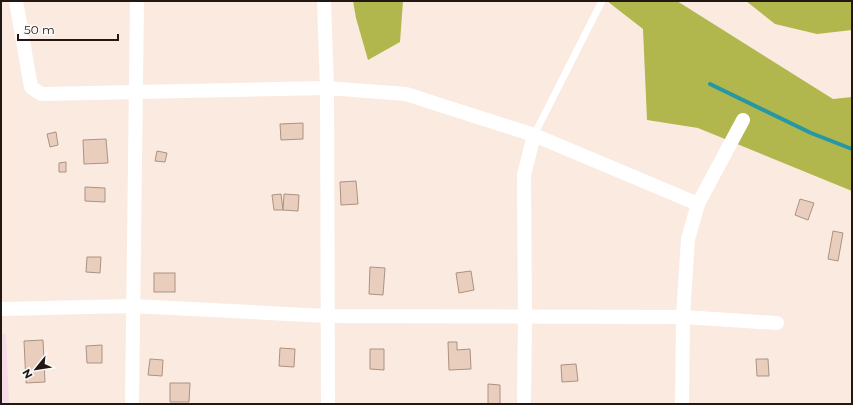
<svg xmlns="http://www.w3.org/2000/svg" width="853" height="405" font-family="Montserrat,sans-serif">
<rect width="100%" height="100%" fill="#fbeae0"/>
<polygon fill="#f5dce6" points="1,334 6,334 9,404 1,404"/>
<g fill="#b1b64d">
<polygon points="353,1 403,1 400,42 368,60 356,18"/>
<polygon points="607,1 677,1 833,99 852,97 852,191 698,128 647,120 643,29"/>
<polygon points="746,1 852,1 852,30 817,34 775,24"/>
</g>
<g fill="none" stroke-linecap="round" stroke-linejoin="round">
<polyline stroke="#2697a4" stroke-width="4" points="710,84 811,133 852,149"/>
</g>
<g fill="#e9cebe" stroke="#ab9282">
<polygon points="303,123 303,139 281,140 280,124"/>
<polygon points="56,132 58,145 50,147 47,134"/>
<polygon points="106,139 108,163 84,164 83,140"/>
<polygon points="157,151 167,153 165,162 155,161"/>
<polygon points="66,162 66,172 59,172 59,163"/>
<polygon points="356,181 358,204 341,205 340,182"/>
<polygon points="85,187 105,188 105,202 85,201"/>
<polygon points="281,194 283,210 274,210 272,195"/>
<polygon points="284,194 299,195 298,211 283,210"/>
<polygon points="800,199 814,203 808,220 795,215"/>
<polygon points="833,231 843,233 838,261 828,259"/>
<polygon points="87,257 101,257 100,273 86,272"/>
<polygon points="370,267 385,268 383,295 369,294"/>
<polygon points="471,271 474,290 459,293 456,273"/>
<rect x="154" y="273" width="21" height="19"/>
<polygon points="43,340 45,382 26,383 24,341"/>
<polygon points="448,342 457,342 457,350 470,349 471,369 449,370"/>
<polygon points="102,345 102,363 87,363 86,346"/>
<polygon points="280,348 295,349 294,367 279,366"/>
<polygon points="370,349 384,349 384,370 370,369"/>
<polygon points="150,359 163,360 162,376 148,375"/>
<polygon points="756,359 768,359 769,376 757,376"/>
<polygon points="576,364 578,381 562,382 561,365"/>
<polygon points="170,383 190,383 189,402 170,402"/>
<polygon points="488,384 500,385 500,404 488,404"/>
</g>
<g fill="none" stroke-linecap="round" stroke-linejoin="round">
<polyline stroke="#fff" stroke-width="7" points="534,135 602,1"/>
<g stroke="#fff" stroke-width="14">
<polyline points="16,1 31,87 41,94 327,88 328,404"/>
<polyline points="324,1 327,88 406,94 534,135 698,204"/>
<polyline points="1,309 132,306 327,316 683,317 777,323"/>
<polyline points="132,404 137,1"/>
<polyline points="524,404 525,317 524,175 534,135"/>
<polyline points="682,404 683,317 688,239 698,204 743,120"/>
</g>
</g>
<rect width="853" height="405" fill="none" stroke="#221813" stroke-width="4"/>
<g transform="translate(36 369) rotate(240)" stroke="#fbfbfb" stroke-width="3" paint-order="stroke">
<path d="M0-3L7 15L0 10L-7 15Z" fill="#221813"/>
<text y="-6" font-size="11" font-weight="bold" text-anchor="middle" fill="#221813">N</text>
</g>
<path d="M18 34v6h100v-6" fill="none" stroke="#221813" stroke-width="2"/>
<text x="24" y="34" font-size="12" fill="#221813" stroke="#fbfbfb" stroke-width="3" paint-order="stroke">50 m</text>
</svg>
